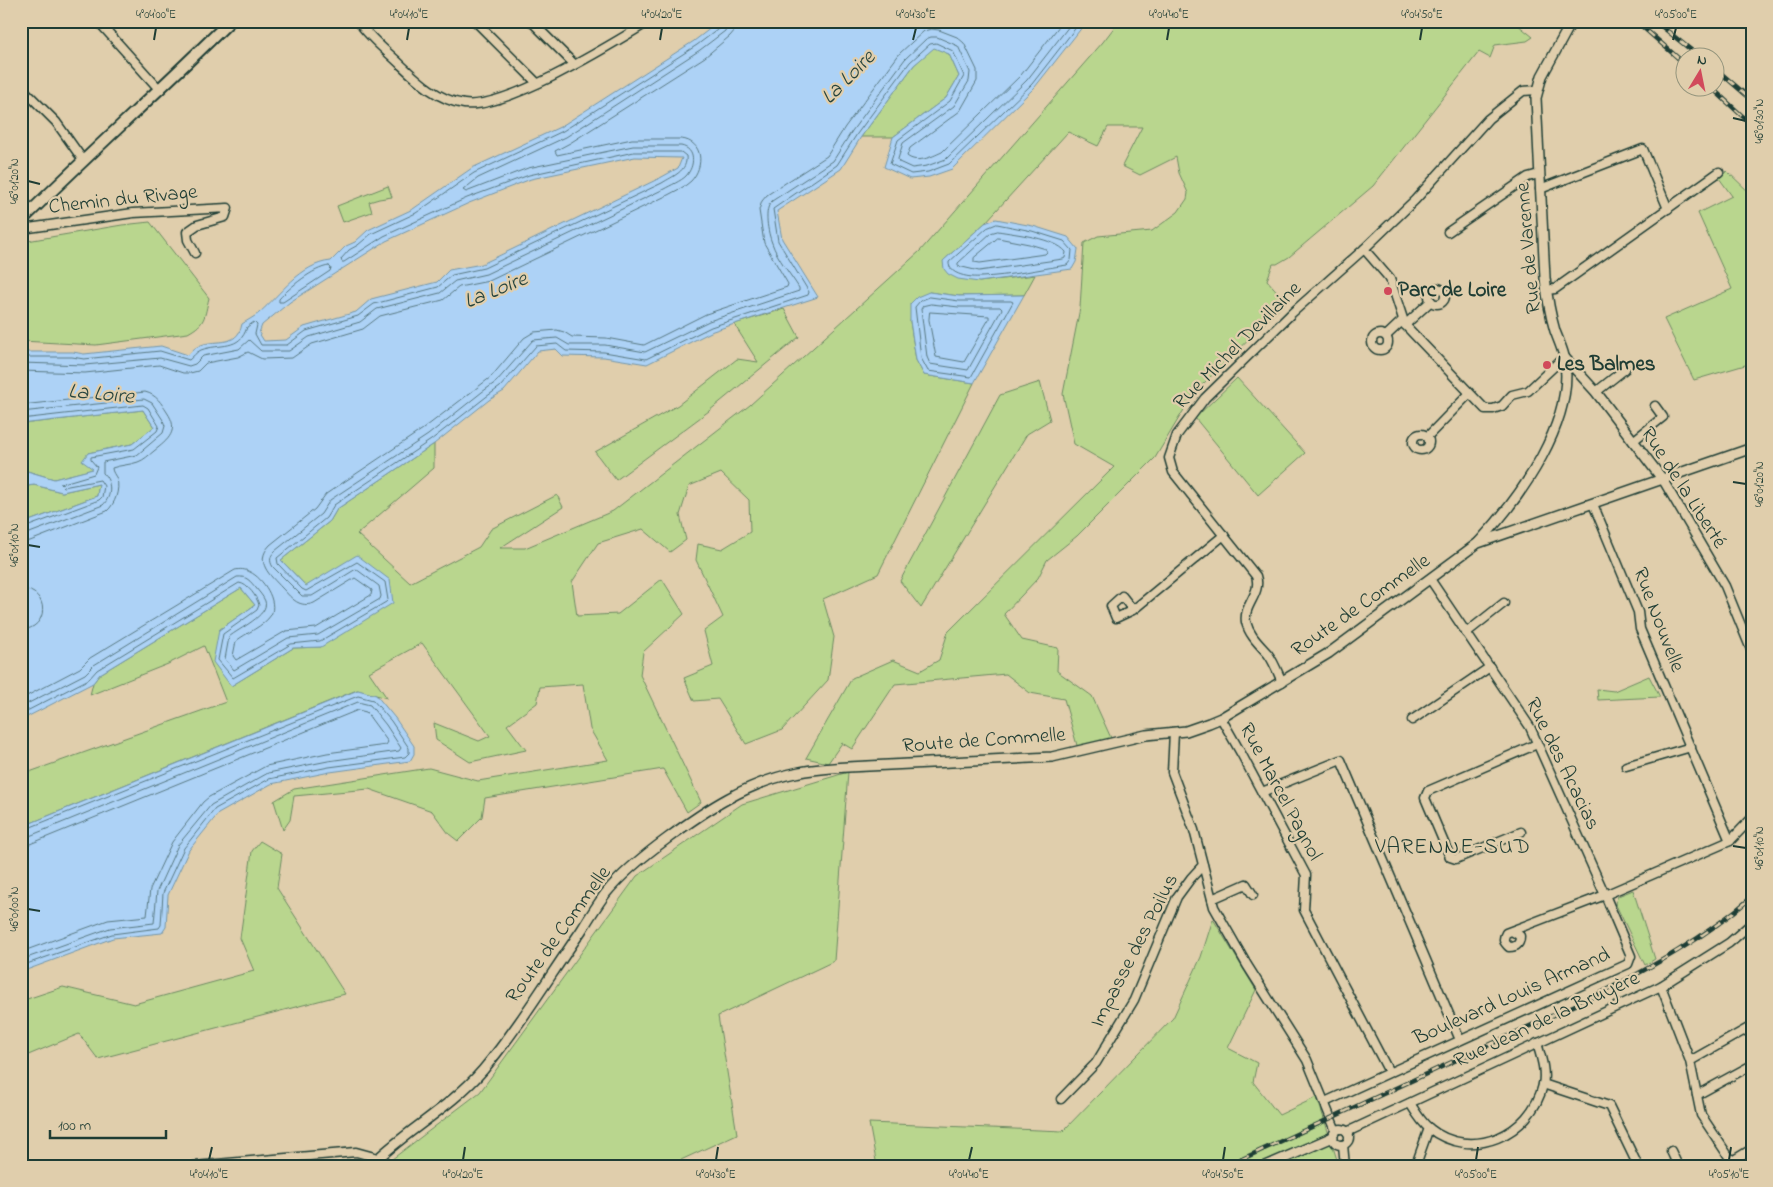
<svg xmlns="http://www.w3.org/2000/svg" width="1773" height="1187" font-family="'Indie Flower',sans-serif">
<rect width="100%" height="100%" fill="#e0ceac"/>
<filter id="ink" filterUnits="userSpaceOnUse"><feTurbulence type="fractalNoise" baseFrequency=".02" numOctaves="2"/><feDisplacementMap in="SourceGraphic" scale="10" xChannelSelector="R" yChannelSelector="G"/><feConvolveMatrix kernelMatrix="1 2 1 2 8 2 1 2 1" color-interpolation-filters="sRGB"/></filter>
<g filter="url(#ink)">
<g fill="#b9d68e" stroke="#6c8a61">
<polygon points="1119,21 1513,21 1533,37 1527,41 1495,45 1490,58 1479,52 1373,186 1289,257 1277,264 1273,264 1267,280 1286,302 1194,393 1155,458 1077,536 1047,560 1038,578 1004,614 1022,640 1058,648 1057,671 1092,696 1111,738 1078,749 1064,699 1030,693 1006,674 895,684 852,749 842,743 828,763 806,758 852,678 893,660 920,671 939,660 948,632 1114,467 1074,444 1063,394 1080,308 1084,243 1098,236 1152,231 1178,212 1187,199 1188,193 1179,173 1176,157 1140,175 1122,166 1142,127 1108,127 1098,146 1068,132 985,223 943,261 979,282 1035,275 1024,295 959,296 929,292 910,321 916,360 924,375 974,383 878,574 823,599 834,637 828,680 782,730 746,744 718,699 694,701 684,678 713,666 704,631 723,617 696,560 698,544 722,549 750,532 749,500 721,473 689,486 680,515 686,540 670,552 643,529 598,543 572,582 577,616 618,614 662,579 684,614 643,652 640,675 701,802 687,812 663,769 485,798 482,817 458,841 449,834 432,811 369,789 294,796 290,820 283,830 274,801 294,789 429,768 478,781 608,760 590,729 583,684 540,687 537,703 507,725 526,750 470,762 436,740 434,723 479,741 490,736 422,643 369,672 387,698 357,690 21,827 21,775 226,702 204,646 168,664 90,695 93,683 100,674 241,588 255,605 219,630 231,686 293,648 321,647 306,586 281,560 330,521 337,509 434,444 434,468 357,534 410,583 479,547 491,529 557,495 563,507 500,548 525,548 613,511 750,405 920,251 1103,42"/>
<polygon points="934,47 949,54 959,76 946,98 893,137 861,137 914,65"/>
<polygon points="1727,171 1752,195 1752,363 1694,380 1664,319 1732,289 1698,213 1732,196 1719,178"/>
<polygon points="388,186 392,197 379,199 369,202 372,212 343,222 337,206"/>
<path d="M150 222 209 298C204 318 206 323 188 333L96 345 21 341V242L122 225Z"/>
<polygon points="784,309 799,337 709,411 616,480 595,452 678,405 737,359 758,362 734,324"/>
<polygon points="1237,378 1305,453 1258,495 1195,418"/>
<polygon points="1040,382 1050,420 1027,434 921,608 900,581 1000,395"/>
<polygon points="143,410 154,427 132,444 88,453 94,469 54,479 27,471 21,472 21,424"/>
<polygon points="99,484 97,496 21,524 21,487 34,485 62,492"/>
<polygon points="1649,676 1660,697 1598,700 1597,689 1614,691"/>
<polygon points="848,772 834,961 718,1016 737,1134 668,1166 383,1166 480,1092 637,876 742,804"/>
<polygon points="260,841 282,854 277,888 345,994 98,1059 79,1034 21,1058 21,1001 63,987 134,1004 254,971 240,938 252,851"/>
<polygon points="1633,890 1655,959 1645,965 1615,903 1618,896"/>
<polygon points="1213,919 1256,990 1228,1048 1257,1063 1253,1082 1279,1115 1317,1097 1339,1166 877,1166 869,1123 1063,1131 1173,1018 1201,957"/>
</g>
<g fill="#add2f6" stroke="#7496a8" fill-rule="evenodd">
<path d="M720 21H1087L1035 87 952 169 929 177 910 179 884 167 893 137 946 98 959 76 949 54 934 48 914 65 861 137 841 169 777 211 782 239 818 297 713 331 647 364 604 357 563 356 556 349 538 351 504 391 489 400 434 444 337 509 330 521 281 560 306 586 357 555 390 580 393 603 321 647 293 648 231 686 213 662 219 630 255 605 241 588 100 674 93 683 21 720V612L27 609 21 608V524L97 496 99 484 62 492 34 485 21 487V472L27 471 54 479 93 469 82 461 88 453 132 444 154 427 143 410 21 424V352H73L84 354 161 346 188 355C191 352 194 348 197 347 213 337 237 350 242 324 248 320 254 317 259 313 281 294 300 264 331 261L346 246 355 242 368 230 413 209 472 168 560 127 694 41ZM635 157 682 158 678 168 660 178 482 264 449 270 437 282 371 299 356 312 304 327 286 340 264 341 259 333 262 325 290 302 386 241 469 203 531 179Z"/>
<polygon points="996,219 1033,226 1068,237 1078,249 1076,262 1072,269 979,282 958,279 948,274 944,269 943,261 985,223"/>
<polygon points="929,292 959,296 1024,295 974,383 924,375 916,360 910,321 910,304 917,297"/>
<polygon points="358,690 376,695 395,718 414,746 414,754 410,761 330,772 271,784 218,814 189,850 168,895 166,927 162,933 113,938 21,972 21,827"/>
</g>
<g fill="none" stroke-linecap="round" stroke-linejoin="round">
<g stroke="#587982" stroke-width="1">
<path d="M997 224 1032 231 1064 241 1072 250 1071 260 1067 265C1039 269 1010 276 981 277 971 278 948 275 949 262L987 228Z"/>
<path d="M998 231C1015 234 1055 238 1066 252L1065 258 1063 259 979 271 958 266V263L991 233Z"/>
<polygon points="998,238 1029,244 1046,249 1047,252 1045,254 980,263 974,262 974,258"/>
<path d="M329 266 331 268 330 271 283 302H279V299C290 287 313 268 329 266Z"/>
<polygon points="930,297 959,301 1011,301 1013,302 971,377 928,371 921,358 915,307 920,301"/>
<polygon points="931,304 959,307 1000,307 1002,309 968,370 930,364 927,357 921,309 923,306"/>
<polygon points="930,312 989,316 989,319 964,362 936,357 929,320"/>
<path d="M21 357H72L84 359 160 351 189 360C193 357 196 352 201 350 220 343 240 351 247 327L254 322 257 325 255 334 261 345H287L306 331 358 316 374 304 438 287 452 275 484 268 662 183C673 176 688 171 686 156L681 152H634L529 175 467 198 384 236 344 262H342L341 259 349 250 358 245 371 234 416 213 474 173 563 131 697 45 721 27 722 21"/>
<path d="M21 363 85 365 160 358 189 366 195 364 203 356 239 349 249 340 261 351H289L309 337 360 322 377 309 440 293 455 281 486 274 664 189C671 185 681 181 686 176 695 166 696 149 681 146H633L528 168 466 192 463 190 478 178 566 137 700 50 725 31 728 21"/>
<path d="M21 371 85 373 159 365 183 373H190L198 371 206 363 238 357 248 352 262 359 292 358 312 344 363 329 380 316 443 300 459 287 489 281 668 195C675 191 685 187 691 181 705 166 703 141 681 139H632L557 155 555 151 570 143 705 57 730 36 735 30 736 21"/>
<path d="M21 405 145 392C157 395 161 403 167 412 180 431 168 440 154 451 149 455 144 460 138 462 130 465 120 465 112 468 112 472 115 475 117 479 120 490 115 504 107 511L30 541 21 543"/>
<path d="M21 412 144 399 152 403 163 420 165 426 163 433 137 455 103 462V473C112 482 112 496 103 505L27 534 21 535"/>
<polyline points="21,419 143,405 148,408 159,426 157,431 134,449 91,457 91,460 97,467 94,474 60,484 63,487 100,480 104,486 102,497 99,500 21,529"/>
<path d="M21 589C50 590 50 629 21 630"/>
<path d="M21 699 80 668 90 658 235 570C240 569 245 569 250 572 263 578 278 601 271 615 264 626 246 633 236 641L233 656 236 660 286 631 316 628 371 595 372 590 355 578 314 603C309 605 304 605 299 603 292 600 287 593 282 588 270 575 254 562 270 545L315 509 326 494 423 429 491 377 524 338 534 332 557 330 564 332 572 337 606 338 644 345 706 314 787 287 788 284 764 243 759 210 762 201 767 195 827 156 845 127 900 53 924 31 931 29 939 30 957 37 964 43 977 70V81L960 111 910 148 907 156C917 164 931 157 942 152L1021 75 1063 21"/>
<path d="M21 707 85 674 94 665 237 577C247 576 250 581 256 588 259 592 263 596 265 601 270 615 238 629 229 637L225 659 234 670 288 638 318 635 380 599 381 596 379 586 356 569 312 596H302L273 567C269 561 270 556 275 551L321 514 330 500 428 435 482 392 496 382 533 340 557 338 569 345H605L645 352 709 321 799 291V288C791 275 777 258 772 243 768 233 763 209 772 201L833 161 852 131 905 59 926 39 931 37H937L958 46 970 72 969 81 954 106 903 143 898 159 899 162 912 168 927 166 946 159 1027 80 1073 21"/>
<path d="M21 714 89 679 97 670 239 583C248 584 257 597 259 605L257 610 223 634 218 660 233 678 291 644 320 641 386 602 388 600 385 582 357 562 306 591 302 589 278 564 277 558 326 518 334 505 431 440 486 397 500 387 536 346 557 344 566 351 604 352 646 359 711 327 808 295 809 292 778 241 773 209 837 165 857 134 910 62 930 44 936 43 953 51 964 76 950 101 898 140 890 164 911 174 928 172 949 164 1032 84 1081 21"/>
<polyline points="21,831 358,696 373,700 391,721 409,748 409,753 405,757 329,767 269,779 215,809 184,848 163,893 161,925 159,928 112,934 21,966"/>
<polyline points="21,838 27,837 358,702 370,705 386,725 401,748 399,751 328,761 268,773 211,805 178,845 157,891 154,923 110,928 21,960"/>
<polyline points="21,845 30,844 358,710 366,712 388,742 386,745 327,753 266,766 209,797 203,802 172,842 150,889 147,916 108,920 21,952"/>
</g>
<g stroke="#1f3d34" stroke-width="11">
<g id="minor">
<polyline points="98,21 160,90"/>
<path d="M358 21C369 37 384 49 398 62 417 80 437 100 464 104 506 110 612 44 650 21"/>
<polyline points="475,21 537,83"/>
<polyline points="531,21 574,64"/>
<polyline points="21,87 56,122 83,160"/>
<polyline points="1540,189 1643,149 1668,209"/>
<polyline points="21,227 29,228 133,213 228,208 225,217 197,225 187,232 188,240 195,253"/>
<polyline points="1448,232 1528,177 1539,174"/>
<polyline points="1364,249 1390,279 1405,325 1485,409 1493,409 1502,406 1512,395 1528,391 1564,357"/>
<circle cx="1437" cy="296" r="8"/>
<polyline points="1546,290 1555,289 1719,172"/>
<polyline points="1405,325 1431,301"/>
<circle cx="1380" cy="342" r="8"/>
<polyline points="1386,336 1403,320"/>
<polyline points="1596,392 1625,369"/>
<circle cx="1421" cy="442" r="8"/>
<polyline points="1427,437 1469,394"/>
<polyline points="1633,441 1663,417 1655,406"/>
<polyline points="1663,480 1725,586 1752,652"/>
<polyline points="1593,504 1638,612 1640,629 1730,841"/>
<path d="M1430 579 1530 727 1605 895 1506 933C1502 940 1504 942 1509 947 1517 947 1520 944 1520 936L1512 931"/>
<polyline points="1133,610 1116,618 1111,606 1122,596 1133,610 1224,535"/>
<polyline points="1466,633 1504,603"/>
<path d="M1282 682C1278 673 1274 662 1268 654 1259 644 1249 635 1246 622 1243 605 1262 594 1256 576L1173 472 1169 458 1177 435 1205 398 1292 313 1364 249 1415 200 1488 119 1523 91 1537 90"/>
<polyline points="1221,718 1242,755 1306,875 1304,910 1389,1072"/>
<polyline points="1412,720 1490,667"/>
<polyline points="1174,732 1172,772 1194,830 1214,907 1247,965 1307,1060 1336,1131"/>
<polyline points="1626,766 1691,747"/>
<polyline points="1262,792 1341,760 1460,1040"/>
<polyline points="1521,832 1456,859 1450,857 1425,798 1428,791 1537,744"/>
<polyline points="1212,899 1246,884 1253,895"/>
<polyline points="1661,986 1690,1061 1701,1115 1735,1166"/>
<polyline points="1690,1061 1752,1026"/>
<polyline points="1543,1084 1609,1106 1638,1166"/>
<polyline points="1697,1095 1752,1065"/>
<polyline points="1061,1099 1096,1063 1134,1000 1177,897 1191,878 1203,865"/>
<polyline points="1325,1102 1628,964 1631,956 1605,895 1730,841 1752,818"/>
<path d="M1410 1103C1415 1111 1421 1122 1429 1128 1471 1162 1531 1135 1543 1085 1546 1071 1541 1057 1537 1043"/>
<circle cx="1341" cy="1137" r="8"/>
<polyline points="1347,1132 1661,986 1729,943 1752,923"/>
<polyline points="1343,1145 1345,1166"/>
<polyline points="1671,1151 1678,1166"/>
<polyline points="194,1166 356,1152 378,1158"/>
<polyline points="1419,1166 1418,1159 1429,1128"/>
<polyline points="1724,1166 1752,1149"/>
</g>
</g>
<g stroke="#1f3d34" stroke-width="12">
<g id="tertiary">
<polyline points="1564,357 1596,392 1663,480"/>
<path d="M1479 542C1520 498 1577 420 1564 356 1562 348 1558 339 1555 331 1550 314 1547 296 1545 278L1536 98 1542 76 1572 21"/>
<path d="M370 1166C405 1131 450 1108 483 1070 519 1027 549 977 581 931 589 918 597 905 606 893 624 871 646 854 668 838 707 809 747 783 795 773 812 769 830 768 848 767L1052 757 1146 735 1186 731 1209 723 1221 718 1329 653 1478 543 1752 448"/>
<polyline points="1266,1166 1333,1137"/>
</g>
</g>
<g stroke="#1f3d34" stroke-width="14">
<path id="secondary" d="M21 221C90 153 161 89 230 21"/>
</g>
<use href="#minor" stroke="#e0ceac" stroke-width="8"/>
<use href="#tertiary" stroke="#e0ceac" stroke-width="9"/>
<use href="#secondary" stroke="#e0ceac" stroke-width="10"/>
<g stroke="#1f3d34" stroke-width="4.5">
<g id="rail">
<polyline points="1636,21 1686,65"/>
<polyline points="1655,21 1701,58"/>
<polyline points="1716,69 1752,100"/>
<polyline points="1712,88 1752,125"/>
<path d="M1227 1166 1597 995C1652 967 1705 938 1752 897"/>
</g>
</g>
<use href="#rail" stroke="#e0ceac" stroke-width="2.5" stroke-dasharray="8" stroke-linecap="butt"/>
</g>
</g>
<path fill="none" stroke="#1f3d34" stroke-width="2" d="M154 40 156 28M407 40 409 28M660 40 662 28M913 40 916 28M1167 40 1169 28M1420 40 1422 28M1673 40 1676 28M1733 118 1746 121M28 181 40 184M1733 482 1746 484M28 545 40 547M1733 846 1746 848M28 909 40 911M209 1160 212 1147M463 1160 465 1147M716 1160 718 1147M969 1160 972 1147M1223 1160 1225 1147M1476 1160 1478 1147M1729 1160 1731 1147"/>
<g fill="#d1495b" stroke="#e0ceac" stroke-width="2">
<circle cx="1388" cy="291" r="5"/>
<circle cx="1547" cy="365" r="5"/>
</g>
<g text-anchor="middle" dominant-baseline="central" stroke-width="4.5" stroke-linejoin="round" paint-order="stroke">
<g font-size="21" fill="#1f3d34" stroke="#e0ceac">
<text transform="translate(123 200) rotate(-6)">Chemin du Rivage</text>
<text transform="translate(1529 248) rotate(-95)">Rue de Varenne</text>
<text transform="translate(1238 346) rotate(-45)">Rue Michel Devillaine</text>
<text transform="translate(1683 488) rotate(57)">Rue de la Liberté</text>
<text transform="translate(1361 606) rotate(-35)">Route de Commelle</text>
<text transform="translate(1658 620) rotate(69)">Rue Nouvelle</text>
<text transform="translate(984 741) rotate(-4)">Route de Commelle</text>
<text transform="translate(1562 764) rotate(64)">Rue des Acacias</text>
<text transform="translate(1280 792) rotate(62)">Rue Marcel Pagnol</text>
<text transform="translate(559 935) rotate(-54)">Route de Commelle</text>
<text transform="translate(1135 951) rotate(-63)">Impasse des Poilus</text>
<text transform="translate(1512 997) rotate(-24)">Boulevard Louis Armand</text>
<text transform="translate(1547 1020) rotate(-25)">Rue Jean de la Bruyère</text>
</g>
<g font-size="21" font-weight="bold" fill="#1f3d34" stroke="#e0ceac" text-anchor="start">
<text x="1398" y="291">Parc de Loire</text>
<text x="1557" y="365">Les Balmes</text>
</g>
<g font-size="22" font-style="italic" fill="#26443e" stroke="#e0ceac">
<text transform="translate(849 78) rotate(-45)">La Loire</text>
<text transform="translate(496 291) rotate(-22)">La Loire</text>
<text transform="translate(101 395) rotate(5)">La Loire</text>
</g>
<g font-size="22" letter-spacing="1" fill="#1f3d34" stroke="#e0ceac">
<text x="1453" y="848">VARENNE-SUD</text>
</g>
</g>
<rect width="1773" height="1187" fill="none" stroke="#e0ceac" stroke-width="55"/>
<g transform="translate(1700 72) rotate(10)"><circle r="24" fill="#e0ceac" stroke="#93947c"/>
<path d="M0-4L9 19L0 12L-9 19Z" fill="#d1495b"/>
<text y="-8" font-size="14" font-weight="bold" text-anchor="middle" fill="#1f3d34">N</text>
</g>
<path d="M50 1130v8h116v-8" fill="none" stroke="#1f3d34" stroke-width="2.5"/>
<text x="58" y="1130" font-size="15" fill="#1f3d34" stroke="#e0ceac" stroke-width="4" paint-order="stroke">100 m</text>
<rect x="28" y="28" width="1718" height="1132" fill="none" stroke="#1f3d34" stroke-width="2"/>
<g font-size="12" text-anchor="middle" fill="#1f3d34">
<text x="156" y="18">4°04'00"E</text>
<text x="409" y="18">4°04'10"E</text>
<text x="662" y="18">4°04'20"E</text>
<text x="916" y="18">4°04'30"E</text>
<text x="1169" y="18">4°04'40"E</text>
<text x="1422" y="18">4°04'50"E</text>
<text x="1676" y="18">4°05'00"E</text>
<text transform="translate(1759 121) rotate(-90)" y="4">46°01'30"N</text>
<text transform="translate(14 181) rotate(-90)" y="4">46°01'20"N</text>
<text transform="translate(1759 484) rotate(-90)" y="4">46°01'20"N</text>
<text transform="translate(14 545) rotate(-90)" y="4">46°01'10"N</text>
<text transform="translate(1759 848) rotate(-90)" y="4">46°01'10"N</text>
<text transform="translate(14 909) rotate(-90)" y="4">46°01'00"N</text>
<text x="209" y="1178">4°04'10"E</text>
<text x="463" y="1178">4°04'20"E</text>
<text x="716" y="1178">4°04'30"E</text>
<text x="969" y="1178">4°04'40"E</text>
<text x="1223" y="1178">4°04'50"E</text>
<text x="1476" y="1178">4°05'00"E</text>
<text x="1729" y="1178">4°05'10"E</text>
</g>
</svg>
